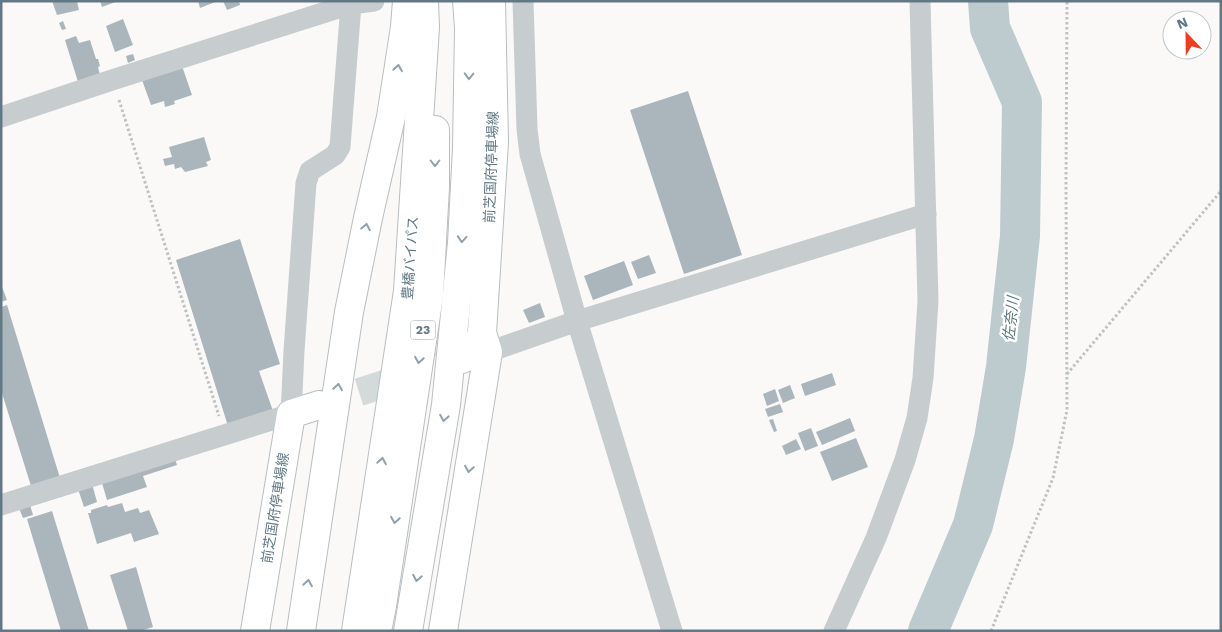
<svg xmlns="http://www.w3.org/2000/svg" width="1222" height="632" font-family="'Work Sans','Noto Sans JP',sans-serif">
<rect width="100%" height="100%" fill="#faf9f7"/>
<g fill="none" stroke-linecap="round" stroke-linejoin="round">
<polyline stroke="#bdcbce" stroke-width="40" points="928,631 973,525 994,439 1006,367 1020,236 1022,102 990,28 988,1"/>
</g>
<g fill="#aab6bc">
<polygon points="52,1 77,1 79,10 57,15"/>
<polygon points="100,1 118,1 102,7"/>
<polygon points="198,1 218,1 200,8"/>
<polygon points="223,1 239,1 240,5 227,10"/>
<polygon points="123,19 133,45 115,52 106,26"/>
<polygon points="63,21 66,29 62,30 59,23"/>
<polygon points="76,36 79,43 90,40 96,59 98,59 100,66 98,67 101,79 79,85 65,40"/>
<polygon points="133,54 135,60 128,63 126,56"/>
<polygon points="182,66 192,95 174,101 175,104 165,107 164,101 151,105 142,80"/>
<polygon points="688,91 742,255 684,274 630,110"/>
<polygon points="204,137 211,160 206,162 208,166 185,172 181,167 175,169 174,164 165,166 163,159 172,157 169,147"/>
<polygon points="240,239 280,364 259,371 273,411 228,426 176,260"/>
<polygon points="649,255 656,273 638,279 631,262"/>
<polygon points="624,261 633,285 593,300 584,276"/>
<polygon points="1,284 7,300 1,302"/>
<polygon points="540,303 545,317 529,323 523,310"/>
<polygon points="7,305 60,478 31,486 1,390 1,307"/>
<polygon points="832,373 836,385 805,396 801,384"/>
<polygon points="790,385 795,398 783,403 778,390"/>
<polygon points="775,389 779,401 767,406 763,394"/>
<polygon points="780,404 783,412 768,417 765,409"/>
<polygon points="850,418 855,431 822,445 816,432"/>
<polygon points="773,419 777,431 774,432 769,420"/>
<polygon points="811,428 818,446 805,451 798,433"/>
<polygon points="856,438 868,467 832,481 820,452"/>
<polygon points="796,439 801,449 786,455 782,446"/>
<polygon points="175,459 177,465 143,476 147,487 107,500 102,483"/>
<polygon points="92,484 97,502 84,507 78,489"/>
<polygon points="122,503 125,512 138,508 140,513 149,510 159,534 134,542 131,533 97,544 88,513 91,513 91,510 107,505 108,507"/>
<polygon points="30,505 33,515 23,518 19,508"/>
<polygon points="52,511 89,631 61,631 27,519"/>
<polygon points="136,567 153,627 140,631 128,631 110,575"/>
</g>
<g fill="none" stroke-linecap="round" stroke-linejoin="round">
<polyline stroke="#d4d9da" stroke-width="28" stroke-dasharray="28 14" stroke-linecap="butt" points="319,405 462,359"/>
<g stroke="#b7bec1" stroke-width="30">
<g id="major">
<path d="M462 359C474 354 478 345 482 333L494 142 491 1"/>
<polyline points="255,631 291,414 319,405"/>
<polyline points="443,631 488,352 482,333"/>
</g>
</g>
<g stroke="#b9bec1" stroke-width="30">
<g id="highway">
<polyline points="301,631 349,312 368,218 391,117 405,27 407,1"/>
<polyline points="356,631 408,291 425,27 424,1"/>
<polyline points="377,631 382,606 429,295 435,187 435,130"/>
<polyline points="408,631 446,405 462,243 467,148 469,28 467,1"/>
</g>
</g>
<g stroke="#bec2c4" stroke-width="3" stroke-dasharray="2.5 2.5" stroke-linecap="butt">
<polyline points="119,100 219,416"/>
<polyline points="1067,374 1221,191"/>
<polyline points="991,631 1053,478 1067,410 1066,182 1067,1"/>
</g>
<g stroke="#c7cccf" stroke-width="21">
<polyline points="523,1 527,129 530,154 577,321 672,631"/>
<polyline points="1,117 112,80 351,4"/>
<polyline points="488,352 577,321 926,214"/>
<polyline points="1,505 291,414 294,351 306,183 310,171 335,155 340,147 351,4 374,1"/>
<polyline points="834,631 876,538 905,460 917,418 923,378 928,301 920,1"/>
</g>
<use href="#major" stroke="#fff" stroke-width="28"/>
<use href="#highway" stroke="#fff" stroke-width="28"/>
</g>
<defs><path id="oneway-chevron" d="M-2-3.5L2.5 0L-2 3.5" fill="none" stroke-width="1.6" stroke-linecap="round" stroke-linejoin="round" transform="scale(1.25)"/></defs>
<g stroke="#91a1aa">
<use href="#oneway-chevron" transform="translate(398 68) rotate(-81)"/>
<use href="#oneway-chevron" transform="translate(469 76) rotate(91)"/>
<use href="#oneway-chevron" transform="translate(435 163) rotate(90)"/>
<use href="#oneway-chevron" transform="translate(366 227) rotate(-79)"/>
<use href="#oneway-chevron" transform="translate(462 239) rotate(94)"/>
<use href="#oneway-chevron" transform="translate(419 360) rotate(99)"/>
<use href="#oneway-chevron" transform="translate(338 387) rotate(-81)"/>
<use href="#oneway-chevron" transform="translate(444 418) rotate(100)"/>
<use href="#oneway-chevron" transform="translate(382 461) rotate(-81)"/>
<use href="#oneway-chevron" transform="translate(469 469) rotate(99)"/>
<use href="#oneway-chevron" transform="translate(395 520) rotate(99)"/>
<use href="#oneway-chevron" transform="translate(417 578) rotate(100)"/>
<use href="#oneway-chevron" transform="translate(308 583) rotate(-81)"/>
</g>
<g text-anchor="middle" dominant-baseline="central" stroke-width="5" stroke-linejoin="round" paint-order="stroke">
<rect fill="#fff" stroke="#91a1aa" stroke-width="1" x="410.5" y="320.5" width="25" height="19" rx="4"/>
<g font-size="12" font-weight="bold" fill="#627985">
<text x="423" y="330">23</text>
</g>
<g font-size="14" fill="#627985" stroke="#fff">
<text transform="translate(491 167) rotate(-88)">前芝国府停車場線</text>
<text transform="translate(410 258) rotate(-86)">豊橋バイパス</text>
<text transform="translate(275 508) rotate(-81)">前芝国府停車場線</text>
</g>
<g font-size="15" font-style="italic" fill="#5d787e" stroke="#fff">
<text transform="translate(1011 319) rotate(-84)">佐奈川</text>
</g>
</g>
<rect width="1222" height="632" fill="none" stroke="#627985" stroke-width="5"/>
<g transform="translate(1187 35) rotate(338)"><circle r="24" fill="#ffffff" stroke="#c0c9ce"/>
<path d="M0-4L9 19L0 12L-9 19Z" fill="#f13c1f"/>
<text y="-8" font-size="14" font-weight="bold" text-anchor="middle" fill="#627985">N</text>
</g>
</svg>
